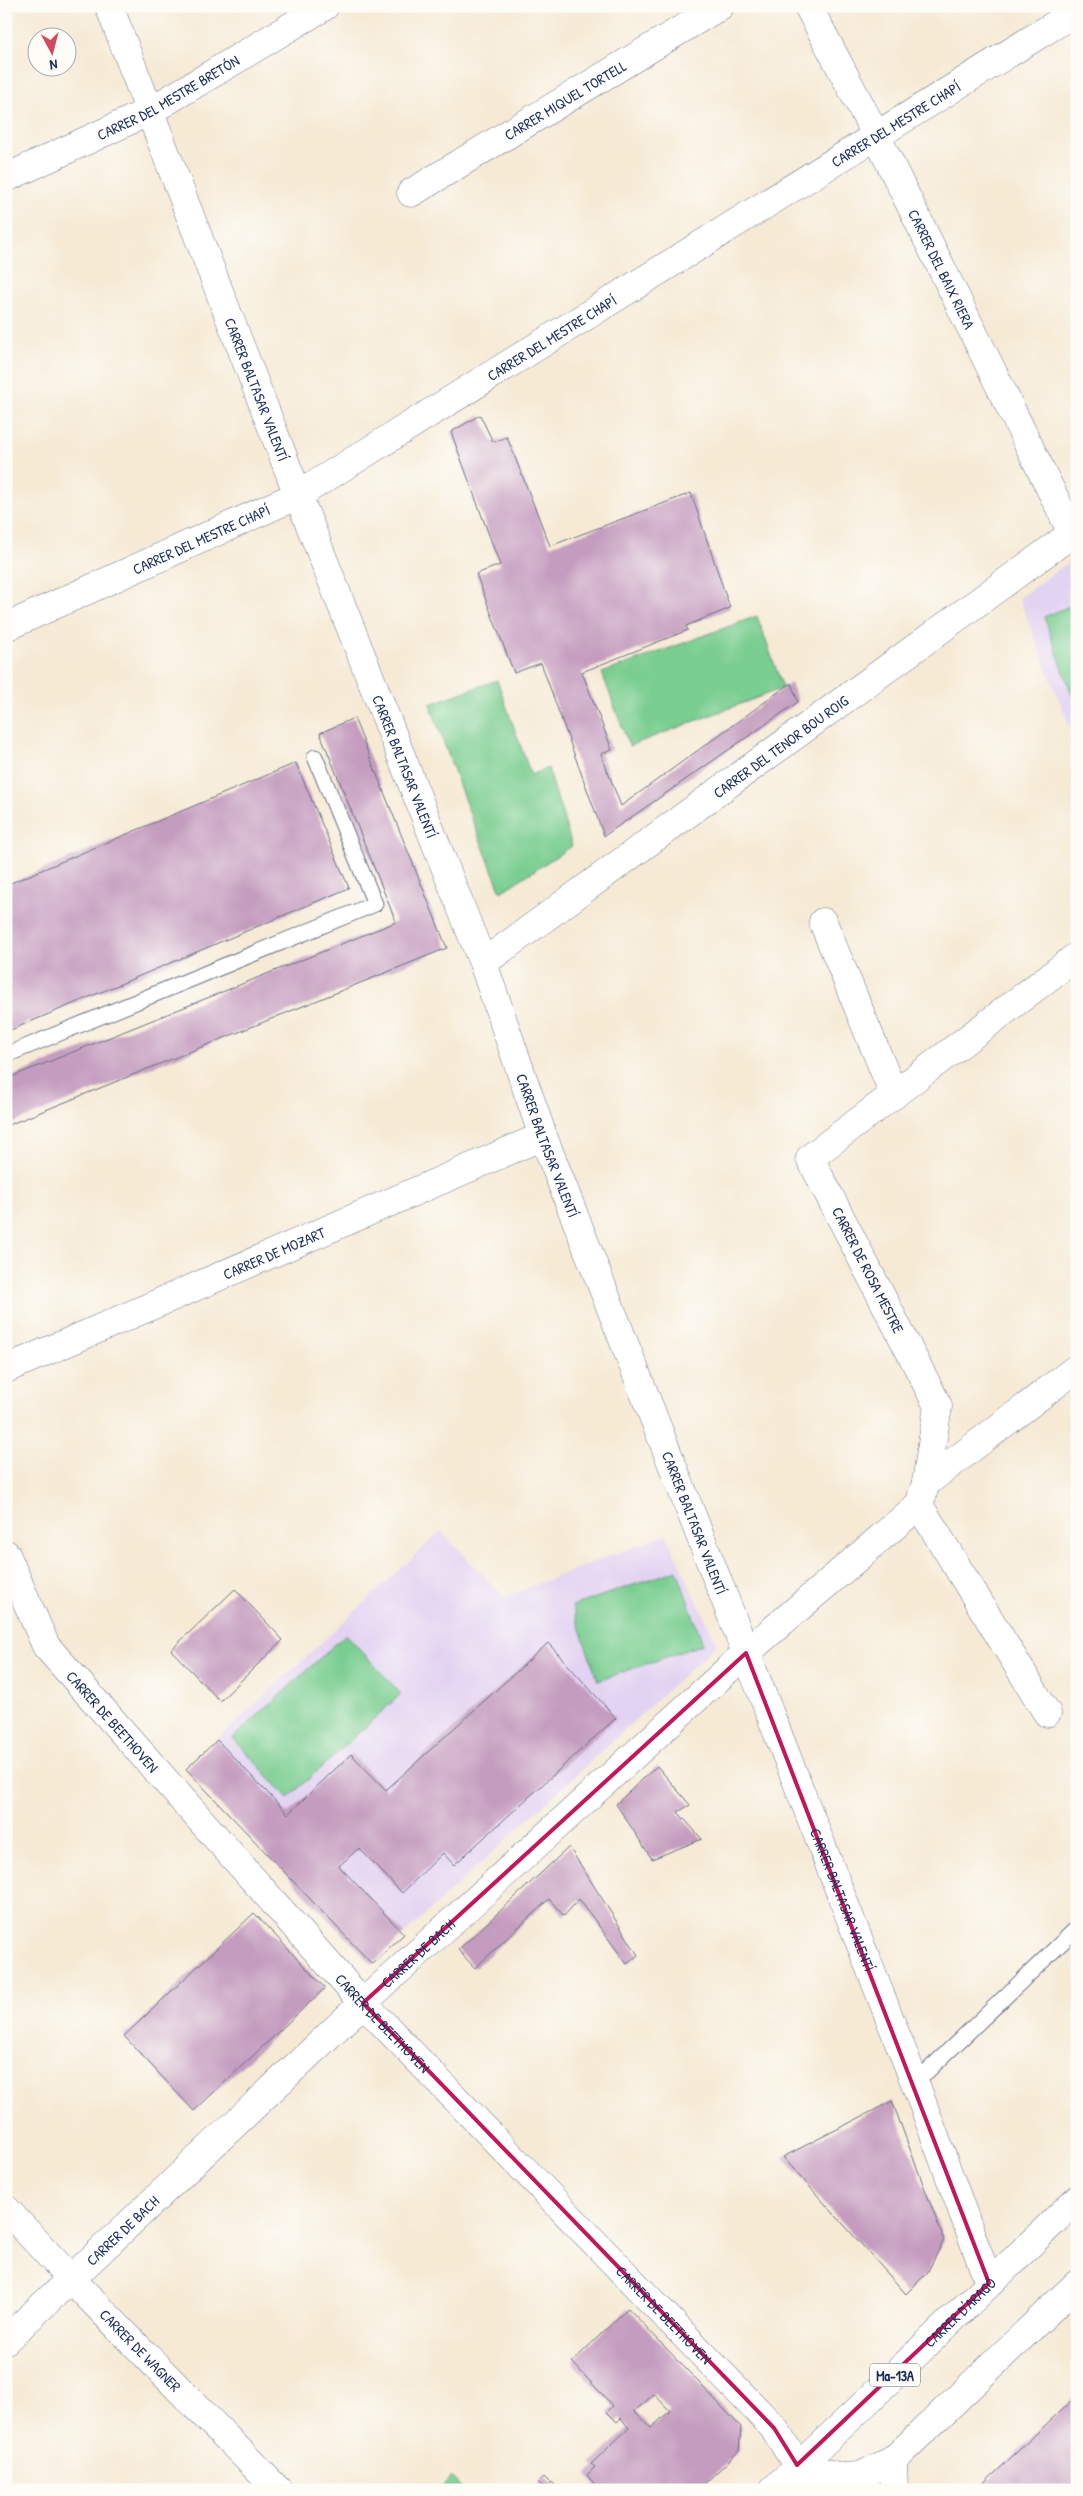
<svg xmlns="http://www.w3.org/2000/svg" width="1083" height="2496" font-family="'Patrick Hand',sans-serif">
<rect width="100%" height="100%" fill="#fdfcf7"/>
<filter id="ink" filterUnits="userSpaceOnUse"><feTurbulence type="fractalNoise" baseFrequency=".02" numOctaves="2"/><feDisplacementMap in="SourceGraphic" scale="10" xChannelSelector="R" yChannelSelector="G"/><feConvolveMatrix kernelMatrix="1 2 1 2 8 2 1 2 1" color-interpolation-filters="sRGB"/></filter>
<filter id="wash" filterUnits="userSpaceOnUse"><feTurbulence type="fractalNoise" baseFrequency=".0096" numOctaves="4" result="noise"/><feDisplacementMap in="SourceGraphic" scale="20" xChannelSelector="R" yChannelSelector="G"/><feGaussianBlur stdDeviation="1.12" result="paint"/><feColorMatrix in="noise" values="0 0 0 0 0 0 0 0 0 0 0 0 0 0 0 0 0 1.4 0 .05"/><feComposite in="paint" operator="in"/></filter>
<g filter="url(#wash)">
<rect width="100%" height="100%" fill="#f6ead5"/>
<g fill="#e3d3f2">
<polygon points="1077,556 1077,745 1019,598"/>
<polygon points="441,1531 504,1597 666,1534 717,1644 372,1964 186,1769"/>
</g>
<g fill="#7ace91" stroke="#4a7e78">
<polygon points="1077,603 1077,708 1044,617"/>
<polygon points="757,616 783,688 629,746 602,673"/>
<polygon points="497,680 531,775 548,768 572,846 501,892 464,799 430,704"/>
<polygon points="677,1570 703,1644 598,1681 572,1606"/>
<polygon points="346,1634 401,1694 288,1798 233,1738"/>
<polygon points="452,2477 465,2490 439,2490"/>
</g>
<g id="blocks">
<g fill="#c49cbf" fill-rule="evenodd">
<polygon points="480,415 493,442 507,437 550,546 691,493 730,608 686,626 688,630 582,672 612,750 601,754 621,806 791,683 798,702 604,836 541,663 514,673 476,574 500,565 451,432"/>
<polygon points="354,718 447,948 6,1126 6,1079 396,922 320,733"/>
<polygon points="296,763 349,888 6,1032 6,885"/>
<polygon points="235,1589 283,1640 220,1701 171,1650"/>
<polygon points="548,1643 616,1718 454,1865 443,1853 402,1893 359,1848 339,1866 404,1934 372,1964 186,1769 217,1740 288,1814 351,1754 386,1790"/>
<polygon points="657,1766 690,1805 678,1812 702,1839 652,1859 616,1804"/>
<polygon points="569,1847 638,1955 627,1964 579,1899 564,1916 549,1899 475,1968 458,1950"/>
<polygon points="254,1913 325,1988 194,2111 124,2036"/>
<polygon points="892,2101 944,2240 927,2273 906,2294 783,2157"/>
<path d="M628 2308 741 2427 739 2451 698 2490H592L596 2486 587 2475 595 2467 591 2464 629 2428 621 2418 617 2422 607 2412 613 2406 572 2362ZM654 2394 670 2411 651 2428 635 2411Z"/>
<polygon points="1077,2395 1077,2490 977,2490"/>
<polygon points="544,2477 551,2484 553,2483 559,2490 545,2490 538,2482"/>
</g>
</g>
</g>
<g filter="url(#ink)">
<use href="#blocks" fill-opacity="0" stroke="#687088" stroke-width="1"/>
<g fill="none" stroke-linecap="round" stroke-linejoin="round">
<g stroke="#687088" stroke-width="17">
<g id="lane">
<polyline points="6,1055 375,904 315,757"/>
<polyline points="915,2083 1077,1928"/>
</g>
</g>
<g stroke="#687088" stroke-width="29">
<g id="street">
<path id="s1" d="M109 6 298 495 483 963 543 1136 915 2083 989 2283"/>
<path id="s2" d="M808 6 876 135 1072 533"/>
<path id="s3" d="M6 178 150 111 325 6"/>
<path id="s4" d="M411 193 720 6"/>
<path id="s5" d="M6 627 298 495 1077 11"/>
<polyline points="823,922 894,1095"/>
<path id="s6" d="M483 963 1077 530"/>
<path id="s7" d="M6 1369 543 1136"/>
<polyline points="926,1483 1077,1368"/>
<polyline points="919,1505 1047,1713"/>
<path id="s8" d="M6 1554 46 1646 363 2003 774 2428 797 2465"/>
<path id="s9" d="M6 2209 72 2280 278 2490"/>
<path id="s10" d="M6 2340 363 2003 746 1653 919 1505 926 1483 938 1406 810 1158 1077 956"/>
<polyline points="893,2460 894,2490"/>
</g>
</g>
<g stroke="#687088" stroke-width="29">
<polyline id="secondary" points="797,2465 816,2490"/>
</g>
<g stroke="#687088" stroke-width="29">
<g id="primary">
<polyline points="797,2465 841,2477 860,2476 893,2460 1077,2284"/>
<path id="s11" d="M773 2490 853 2415 1077 2199"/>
</g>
</g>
<use href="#lane" stroke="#fff" stroke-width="15"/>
<use href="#street" stroke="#fff" stroke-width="28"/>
<use href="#secondary" stroke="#fff" stroke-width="28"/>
<use href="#primary" stroke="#fff" stroke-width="28"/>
</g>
</g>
<path fill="none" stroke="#c2185b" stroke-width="4" stroke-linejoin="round" d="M746 1653 989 2283 797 2465 774 2428 363 2003Z"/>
<g text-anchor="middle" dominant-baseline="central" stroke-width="4.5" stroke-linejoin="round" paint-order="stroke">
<rect fill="#fdfcf7" stroke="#5f6c8c" stroke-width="1" x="870" y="2363.5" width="50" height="23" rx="4"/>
<g font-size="14" font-weight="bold" fill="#1b2f5e">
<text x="895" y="2375">Ma-13A</text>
</g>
<g font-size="15" fill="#1b2f5e" stroke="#fdfcf7">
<text stroke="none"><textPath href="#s3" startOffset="181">CARRER DEL MESTRE BRETÓN</textPath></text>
<text stroke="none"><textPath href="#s4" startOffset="180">CARRER MIQUEL TORTELL</textPath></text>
<text stroke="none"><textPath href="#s5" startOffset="1024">CARRER DEL MESTRE CHAPÍ</textPath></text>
<text stroke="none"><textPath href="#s2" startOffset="295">CARRER DEL BAIX RIERA</textPath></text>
<text stroke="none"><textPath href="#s5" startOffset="619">CARRER DEL MESTRE CHAPÍ</textPath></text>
<text stroke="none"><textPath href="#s1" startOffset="411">CARRER BALTASAR VALENTÍ</textPath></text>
<text stroke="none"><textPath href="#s5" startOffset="214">CARRER DEL MESTRE CHAPÍ</textPath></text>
<text stroke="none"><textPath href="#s6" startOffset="368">CARRER DEL TENOR BOU ROIG</textPath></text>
<text stroke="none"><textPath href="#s1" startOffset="816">CARRER BALTASAR VALENTÍ</textPath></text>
<text stroke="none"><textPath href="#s1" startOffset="1221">CARRER BALTASAR VALENTÍ</textPath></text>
<text stroke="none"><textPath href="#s7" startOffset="292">CARRER DE MOZART</textPath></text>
<text transform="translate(868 1270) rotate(63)">CARRER DE ROSA MESTRE</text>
<text stroke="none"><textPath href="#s1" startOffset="1626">CARRER BALTASAR VALENTÍ</textPath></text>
<text stroke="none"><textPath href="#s8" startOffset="201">CARRER DE BEETHOVEN</textPath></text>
<text stroke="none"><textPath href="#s1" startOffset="2031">CARRER BALTASAR VALENTÍ</textPath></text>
<text stroke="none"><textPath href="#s10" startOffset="565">CARRER DE BACH</textPath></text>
<text stroke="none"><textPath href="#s8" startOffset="606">CARRER DE BEETHOVEN</textPath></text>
<text stroke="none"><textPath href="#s10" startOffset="160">CARRER DE BACH</textPath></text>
<text stroke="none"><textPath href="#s11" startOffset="258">CARRER D'ARAGÓ</textPath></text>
<text stroke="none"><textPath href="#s8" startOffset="1011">CARRER DE BEETHOVEN</textPath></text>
<text stroke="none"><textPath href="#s9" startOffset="195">CARRER DE WAGNER</textPath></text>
</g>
</g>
<rect width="1083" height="2496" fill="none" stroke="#fdfcf7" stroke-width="25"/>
<g transform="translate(52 52) rotate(173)"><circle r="24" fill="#fdfcf7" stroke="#a3aaba"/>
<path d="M0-4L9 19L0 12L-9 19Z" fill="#d1495b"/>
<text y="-8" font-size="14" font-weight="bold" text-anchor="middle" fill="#1b2f5e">N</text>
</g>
</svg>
